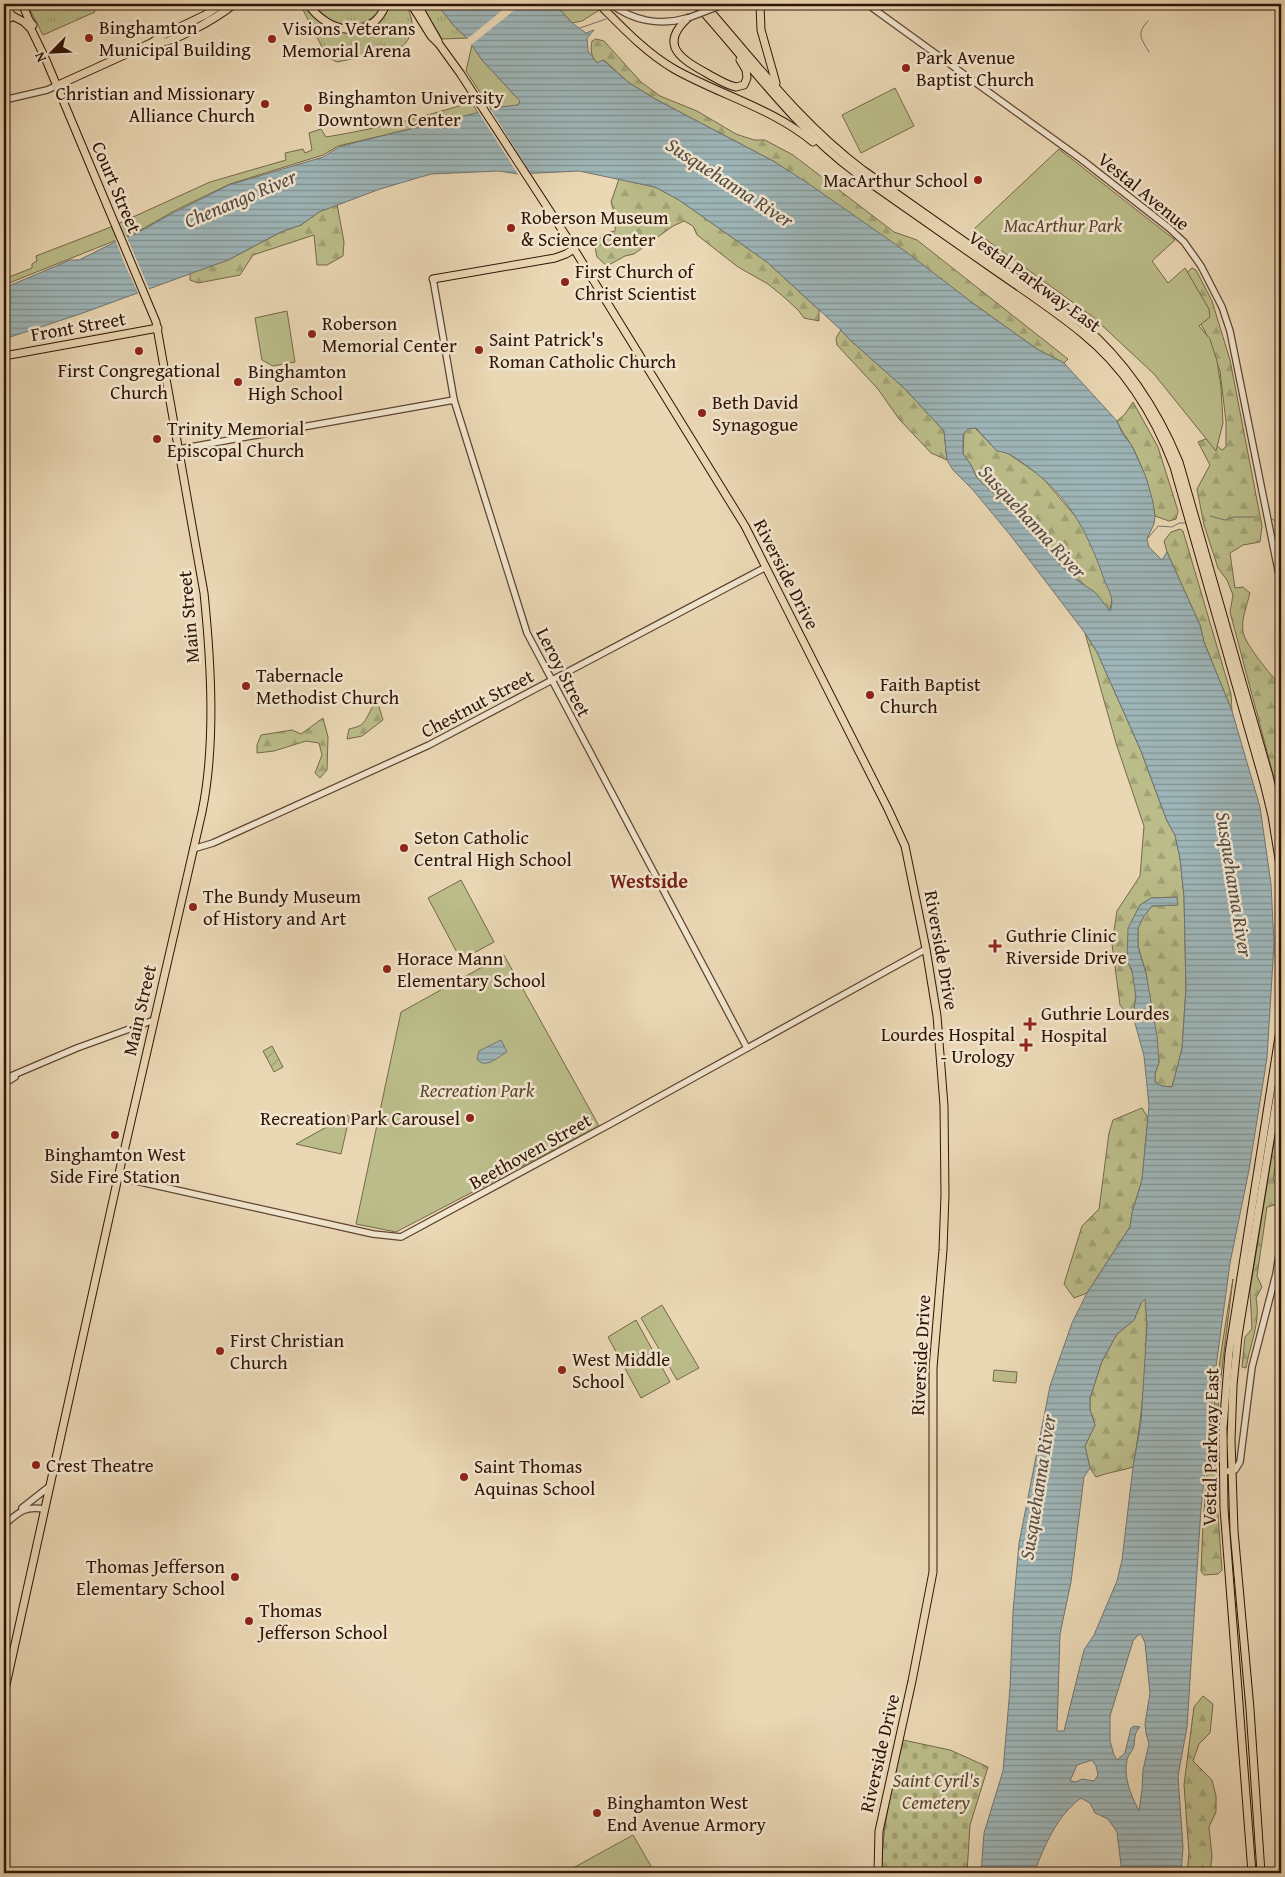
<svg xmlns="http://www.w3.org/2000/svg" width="1285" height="1877" font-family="'Gentium Book Plus',serif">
<defs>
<pattern id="grass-tufts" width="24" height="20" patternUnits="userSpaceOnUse" patternTransform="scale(1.25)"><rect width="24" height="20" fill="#bbbd8a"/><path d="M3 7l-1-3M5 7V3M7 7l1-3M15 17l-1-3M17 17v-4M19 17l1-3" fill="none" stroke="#a1a276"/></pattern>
<pattern id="forest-firs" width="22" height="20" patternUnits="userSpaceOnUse" patternTransform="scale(1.25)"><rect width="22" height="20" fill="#bbbd8a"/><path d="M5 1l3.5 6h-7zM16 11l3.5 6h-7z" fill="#a1a276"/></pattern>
<pattern id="cemetery-stones" width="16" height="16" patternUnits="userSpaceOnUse" patternTransform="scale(1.25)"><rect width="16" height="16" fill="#bbbd8a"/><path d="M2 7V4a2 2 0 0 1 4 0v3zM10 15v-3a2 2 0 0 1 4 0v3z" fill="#a1a276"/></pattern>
<pattern id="garden-furrows" width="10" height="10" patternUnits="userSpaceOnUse" patternTransform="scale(1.25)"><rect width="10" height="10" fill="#bbbd8a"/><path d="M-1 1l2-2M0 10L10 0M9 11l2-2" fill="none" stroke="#a1a276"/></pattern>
<pattern id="water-rules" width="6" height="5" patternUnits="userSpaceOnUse" patternTransform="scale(1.25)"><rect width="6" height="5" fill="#9eb6b9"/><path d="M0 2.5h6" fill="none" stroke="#819394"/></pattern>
</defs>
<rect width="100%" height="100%" fill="#ead7b4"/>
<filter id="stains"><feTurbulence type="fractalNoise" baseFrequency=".004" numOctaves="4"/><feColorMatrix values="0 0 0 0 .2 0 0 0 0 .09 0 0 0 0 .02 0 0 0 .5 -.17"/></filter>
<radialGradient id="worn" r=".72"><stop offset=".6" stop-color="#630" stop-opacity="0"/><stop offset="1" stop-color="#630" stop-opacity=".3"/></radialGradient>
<g fill="url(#grass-tufts)" stroke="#766848">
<polygon points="27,4 91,4 95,12 43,35"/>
<path d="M300 4H305C318 30 354 42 377 23 383 18 388 11 390 4H405C416 21 415 39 397 50L337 62 327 57Z"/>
<path d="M314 4H382C377 21 355 28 339 23 328 20 320 12 314 4Z"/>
<polygon points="421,4 437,4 454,26 467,38 442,39"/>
</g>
<g fill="url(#forest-firs)" stroke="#766848">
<path d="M596 39 604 41 641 82 660 96 697 111 736 134 754 140H765L793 155 894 232 917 240 1068 359 1064 363 1037 349 775 162 655 99 628 82 604 60 598 64C591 56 590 51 592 41Z"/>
<polygon points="619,179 655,187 679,200 767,262 819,310 819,321 804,318 798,310 784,297 768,284 738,267 697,235 693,226 684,221 673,226 634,254 625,256 607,266 597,257 595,247 603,234 615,231 616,219 611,202"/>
<polygon points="337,204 344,242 343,256 327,265 317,265 314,235 253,255 240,275 198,283 190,280 190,273 228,260 281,232 301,225 319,212"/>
<path d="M1192 268 1196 270 1212 301 1230 360 1262 526 1260 542 1243 545 1230 553 1235 588 1243 587 1250 593C1247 605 1241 619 1243 632 1246 646 1271 675 1281 686V804L1230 612 1233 595 1227 580 1218 568 1204 525 1197 489 1210 465 1198 442 1208 438 1222 450 1226 447V422L1220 371 1205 331 1200 323 1185 274Z"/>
<polygon points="841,330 849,339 904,388 944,431 947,460 931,453 899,419 878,389 837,345 836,338"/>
<path d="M1133 402 1158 447 1178 511 1176 519 1169 521 1155 516C1151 492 1144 470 1133 448 1128 439 1121 431 1117 421L1125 414Z"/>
<polygon points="968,428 975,428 997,451 1006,452 1042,477 1081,523 1099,563 1112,597 1110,611 1085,585 1077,580 1062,567 1023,521 977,478 971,465 963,454 964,433"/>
<polygon points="1180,529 1183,531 1231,694 1232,711 1204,642 1200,625 1167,552 1164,541 1171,532"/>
<path d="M1085 633 1097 652 1141 751 1167 821 1175 835 1180 858 1184 897 1186 988 1182 1049 1172 1087 1162 1086 1155 1082V1074L1159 1062 1146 973 1138 946V928L1144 916 1152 906 1177 905V897L1151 898 1140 905 1127 961C1137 978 1137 997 1133 1016L1127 1014 1120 1005 1112 944 1117 911 1140 876 1144 826 1116 743Z"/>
<path d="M377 700 383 720 362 736 347 739 349 729C353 728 358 727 361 725 367 721 371 707 377 700Z"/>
<polygon points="323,718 328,737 327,770 320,778 315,773 322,755 319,743 306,741 274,751 257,753 257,745 261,735 292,730 301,734"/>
<path d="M1281 1098V1154L1276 1162 1273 1180 1279 1184 1281 1196 1278 1204 1267 1207 1257 1276 1262 1287 1256 1298C1261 1322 1250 1344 1246 1368L1242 1367 1245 1337 1252 1329 1250 1291Z"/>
<polygon points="1142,1108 1148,1118 1142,1180 1132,1213 1130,1227 1087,1293 1074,1298 1064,1284 1082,1226 1099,1209 1109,1133 1113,1120"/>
<path d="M1233 1279 1219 1393 1215 1473 1222 1570 1218 1574 1204 1575 1201 1571C1204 1473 1216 1375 1233 1279Z"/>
<path d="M1146 1298C1148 1355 1143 1412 1133 1467 1121 1471 1109 1472 1096 1477L1090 1468 1085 1446 1095 1425 1090 1410V1398L1102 1361 1117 1334 1134 1320 1141 1303Z"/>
<polygon points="1203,1696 1213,1704 1210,1733 1199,1744 1193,1761 1212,1780 1216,1796 1216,1812 1209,1827 1212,1856 1210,1873 1187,1873 1189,1853 1184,1785 1194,1707"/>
</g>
<path fill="url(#cemetery-stones)" stroke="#766848" d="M903 1740 950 1750 988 1767 970 1825 967 1873H882C881 1828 893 1784 903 1740Z"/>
<g fill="#bbbd8a" stroke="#766848">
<polygon points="555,4 596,4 601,9 582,21 572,23"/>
<polygon points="472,45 482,60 518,99 520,101 518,105 491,109 466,71"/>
<polygon points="895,88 914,126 861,153 842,115"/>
<path d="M472 102 478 113 338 146 323 155 230 184 176 210 139 231 4 285V279L32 268V264L37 261 36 256 111 227 210 182 286 160 285 153 303 149 305 153 312 150 309 133 321 129 326 137C375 129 424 117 472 102Z"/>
<polygon points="1059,149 1175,240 1152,261 1168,283 1185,268 1209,309 1210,317 1199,326 1210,339 1217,361 1221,387 1223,423 1216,451 1154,374 1093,317 973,230"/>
<polygon points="287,311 295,362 273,366 262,360 255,318"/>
<polygon points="461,880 494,942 461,960 428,898"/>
<polygon points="504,955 599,1126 396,1232 356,1224 401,1012"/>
<polygon points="350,1114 341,1154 296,1144"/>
<polygon points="662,1305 699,1368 677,1380 641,1318"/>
<polygon points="636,1320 670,1382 641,1398 608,1337"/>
<polygon points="994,1370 1017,1372 1016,1383 993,1381"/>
<polygon points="633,1835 655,1873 564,1873 573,1868"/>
</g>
<polygon fill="url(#garden-furrows)" stroke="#766848" points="272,1046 283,1067 274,1072 263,1051"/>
<g fill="url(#water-rules)" stroke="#727571" fill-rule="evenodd">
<path d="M437 4H555L572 23 586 33 594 30 587 38 588 51 597 63 603 60 628 82 655 99 775 162 809 184 905 251 974 304 1037 349 1064 363 1117 421 1122 433 1132 446 1146 477 1153 502 1155 516 1154 524 1147 539 1149 547 1162 560 1167 552 1200 625 1204 642 1232 711 1260 807 1271 884 1274 944 1267 1058 1249 1170 1230 1263 1215 1374 1201 1508 1187 1727 1178 1776 1183 1847 1181 1873H1122L1117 1832 1108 1819 1095 1813 1090 1803 1081 1798C1057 1815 1044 1847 1034 1873H981L984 1833 1003 1771 1010 1688 1013 1612 1019 1543 1050 1386 1072 1323 1087 1293 1130 1227 1132 1213 1142 1180 1149 1106 1144 1056 1133 1016 1136 997 1132 970 1127 961 1128 928 1140 905 1151 898 1177 897 1178 905 1152 906 1144 916 1138 928V947L1146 973 1157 1036 1159 1062 1155 1074V1082L1162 1086 1172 1087 1182 1049 1186 988 1184 897 1180 858 1175 835 1167 821 1141 751 1097 652 1085 633 1011 536 973 490 953 470 947 460 944 431 904 388 849 339 841 330 767 262 679 200 655 187 579 171 518 174 499 171 431 174 380 189 319 212 301 225 281 232 228 260 80 314 4 339V288L70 260H79L115 242 139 232 169 215 229 185 323 157 339 147 361 141 501 107 518 105 520 101 518 99 482 60 467 38 454 26ZM976 428 997 451C1009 452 1017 459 1027 466 1070 497 1088 533 1105 582 1109 591 1115 600 1110 611L1096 593 1077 580 1062 567 1023 521 977 478 971 465 963 454V434L968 429ZM1145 1299 1147 1325 1141 1422 1133 1467 1122 1560 1117 1581 1094 1635 1084 1650 1064 1731H1057L1060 1634 1071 1582 1084 1477 1090 1468 1085 1446 1095 1425 1090 1410V1398L1102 1361 1117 1334 1134 1320 1141 1303ZM1141 1634 1145 1643 1150 1693 1145 1724 1146 1733 1149 1744 1143 1770 1142 1790 1139 1811C1131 1795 1122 1775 1128 1757 1130 1753 1133 1750 1134 1746 1135 1739 1134 1733 1140 1727L1134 1726 1131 1728 1125 1753 1117 1760 1114 1755 1110 1741V1716L1133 1641 1137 1636ZM1092 1760 1096 1766 1098 1775 1094 1781 1082 1779 1076 1782 1070 1781 1077 1765Z"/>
<path d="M501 1040 507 1052C498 1057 485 1070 477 1059L479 1051Z"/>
</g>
<g fill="#ead7b4">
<polygon points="510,4 522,4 471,45 467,39"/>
<polygon points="489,107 532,175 519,176 477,110"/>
<polygon points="126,235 150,291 139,295 125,265 115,239"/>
</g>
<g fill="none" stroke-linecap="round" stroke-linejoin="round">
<g stroke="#727571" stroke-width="1">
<path d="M1148 21C1136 34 1141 38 1149 52"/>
<polyline points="580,28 606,19"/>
<polyline points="1210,516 1225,520 1234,517 1255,517"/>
<polyline points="1272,519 1281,524"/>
<polyline points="1148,538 1158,526 1172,527 1179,523 1185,523"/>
</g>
<g stroke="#5e4432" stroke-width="8">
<g id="minor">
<path d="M611 4C633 21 660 26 687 18"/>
<polyline points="867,4 1081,159 1169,228 1184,242 1201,266 1222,307 1230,331 1281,585"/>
<polyline points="4,17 9,12"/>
<polyline points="4,21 14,17"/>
<polyline points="4,100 47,90 56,86"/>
<polyline points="433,279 454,400 527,633 747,1048"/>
<polyline points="179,449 454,400"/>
<polyline points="193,849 213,843 429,745 766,567"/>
<polyline points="4,1079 77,1048 154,1020"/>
<polyline points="4,1084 15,1077"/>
<polyline points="118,1177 373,1234 401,1237 612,1123 926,949"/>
<polyline points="1223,1472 1235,1470 1240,1462 1252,1367 1276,1274 1281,1242"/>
<polyline points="22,1508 50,1486"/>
<path d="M4 1525C19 1512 24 1506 44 1509"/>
</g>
</g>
<g stroke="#301306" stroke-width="9">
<g id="major">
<path d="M21 4C27 10 26 19 33 25"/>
<path d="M308 4C327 33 372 43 386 4"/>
<polyline points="411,4 431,36 439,44 460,73 566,236 745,526 888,809 905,846 926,949 937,1016 944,1106 945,1195 943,1250 933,1368 933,1572 912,1681 879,1831 878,1873"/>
<polyline points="417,4 438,41"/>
<path d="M599 4C622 27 645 52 674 69 720 95 772 108 813 142"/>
<path d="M696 4C748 61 793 126 856 173 902 205 948 237 993 269 1023 290 1054 310 1083 334 1125 368 1155 417 1174 467L1264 783 1272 816 1281 871"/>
<path d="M704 4C754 61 801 124 863 170L1083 325C1127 363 1157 409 1179 462L1269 776 1281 828"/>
<polyline points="760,4 761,30 776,83"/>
<path d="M688 18C657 46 683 60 708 74 717 79 726 85 736 87L744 85 747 78 746 70 740 60"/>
<path d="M153 42C168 48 221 15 234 4"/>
<polyline points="56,86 153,42 159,37 205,15 222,4"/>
<polyline points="433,279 555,258 566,254 574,249"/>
<polyline points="4,356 158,328"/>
<path d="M4 1694 117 1182 202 812C216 744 211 662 204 593L156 322 46 60 31 29 24 22 11 15 7 4"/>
<polyline points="1252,1873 1224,1508 1223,1428 1229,1353 1281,1024"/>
<polyline points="1261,1873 1250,1709 1234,1531 1231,1440 1233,1385 1238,1336 1281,1073"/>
</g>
</g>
<use href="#minor" stroke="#f1e5ce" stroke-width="5.5"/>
<use href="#major" stroke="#ead7b4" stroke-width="7"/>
<g stroke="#5e4432" stroke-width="8" stroke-linecap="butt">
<polyline id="minor-bridge" points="688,18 725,4"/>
</g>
<use href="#minor-bridge" stroke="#f1e5ce" stroke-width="5.5"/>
</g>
<g fill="#8f2418" stroke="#f1e5ce" stroke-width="2">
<circle cx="89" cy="38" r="5"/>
<circle cx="272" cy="39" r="5"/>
<circle cx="906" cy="68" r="5"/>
<circle cx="265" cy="104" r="5"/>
<circle cx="308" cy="108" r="5"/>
<circle cx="978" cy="180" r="5"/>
<circle cx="511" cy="228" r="5"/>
<circle cx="565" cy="282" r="5"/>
<circle cx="312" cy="334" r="5"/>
<circle cx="479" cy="350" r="5"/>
<circle cx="139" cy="351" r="5"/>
<circle cx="238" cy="382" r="5"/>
<circle cx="702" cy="413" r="5"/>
<circle cx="157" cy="439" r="5"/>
<circle cx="246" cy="686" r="5"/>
<circle cx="870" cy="695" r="5"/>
<circle cx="404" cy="848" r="5"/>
<circle cx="193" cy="907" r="5"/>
<path d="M992.5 938.5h5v5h5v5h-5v5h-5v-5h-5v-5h5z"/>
<circle cx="387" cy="969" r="5"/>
<path d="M1027.5 1016.5h5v5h5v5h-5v5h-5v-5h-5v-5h5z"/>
<path d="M1023.5 1037.5h5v5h5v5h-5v5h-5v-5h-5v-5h5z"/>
<circle cx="470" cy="1118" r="5"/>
<circle cx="115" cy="1135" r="5"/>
<circle cx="220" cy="1351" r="5"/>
<circle cx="562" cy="1370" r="5"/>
<circle cx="36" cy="1465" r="5"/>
<circle cx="464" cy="1477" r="5"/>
<circle cx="235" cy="1577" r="5"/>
<circle cx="249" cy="1621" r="5"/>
<circle cx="597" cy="1813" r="5"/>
</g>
<g text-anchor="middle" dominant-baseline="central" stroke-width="5" stroke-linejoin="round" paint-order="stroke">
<g font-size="19" fill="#301306" stroke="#f1e5ce" text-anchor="start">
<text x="99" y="27">Binghamton<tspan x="99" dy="22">Municipal Building</tspan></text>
<text x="282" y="28">Visions Veterans<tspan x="282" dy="22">Memorial Arena</tspan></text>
<text x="916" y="57">Park Avenue<tspan x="916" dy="22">Baptist Church</tspan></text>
<text x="255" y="93" text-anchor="end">Christian and Missionary<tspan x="255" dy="22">Alliance Church</tspan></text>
<text x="318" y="97">Binghamton University<tspan x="318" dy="22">Downtown Center</tspan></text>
<text x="968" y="180" text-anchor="end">MacArthur School</text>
<text x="521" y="217">Roberson Museum<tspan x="521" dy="22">&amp; Science Center</tspan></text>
<text x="575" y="271">First Church of<tspan x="575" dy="22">Christ Scientist</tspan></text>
<text x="322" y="323">Roberson<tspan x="322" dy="22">Memorial Center</tspan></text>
<text x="489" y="339">Saint Patrick's<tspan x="489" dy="22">Roman Catholic Church</tspan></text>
<text x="139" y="370" text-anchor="middle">First Congregational<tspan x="139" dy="22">Church</tspan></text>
<text x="248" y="371">Binghamton<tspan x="248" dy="22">High School</tspan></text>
<text x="712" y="402">Beth David<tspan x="712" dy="22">Synagogue</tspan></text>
<text x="167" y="428">Trinity Memorial<tspan x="167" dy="22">Episcopal Church</tspan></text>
<text x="256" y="675">Tabernacle<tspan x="256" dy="22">Methodist Church</tspan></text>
<text x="880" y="684">Faith Baptist<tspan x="880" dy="22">Church</tspan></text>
<text x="414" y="837">Seton Catholic<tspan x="414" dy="22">Central High School</tspan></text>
<text x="203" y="896">The Bundy Museum<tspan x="203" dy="22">of History and Art</tspan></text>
<text x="1006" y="935">Guthrie Clinic<tspan x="1006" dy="22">Riverside Drive</tspan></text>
<text x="397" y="958">Horace Mann<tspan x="397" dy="22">Elementary School</tspan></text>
<text x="1041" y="1013">Guthrie Lourdes<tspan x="1041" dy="22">Hospital</tspan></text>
<text x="1015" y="1034" text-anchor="end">Lourdes Hospital<tspan x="1015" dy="22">- Urology</tspan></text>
<text x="460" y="1118" text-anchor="end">Recreation Park Carousel</text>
<text x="115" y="1154" text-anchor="middle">Binghamton West<tspan x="115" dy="22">Side Fire Station</tspan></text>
<text x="230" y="1340">First Christian<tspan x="230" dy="22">Church</tspan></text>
<text x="572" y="1359">West Middle<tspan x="572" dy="22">School</tspan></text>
<text x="46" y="1465">Crest Theatre</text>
<text x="474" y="1466">Saint Thomas<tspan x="474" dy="22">Aquinas School</tspan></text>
<text x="225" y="1566" text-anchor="end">Thomas Jefferson<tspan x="225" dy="22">Elementary School</tspan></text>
<text x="259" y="1610">Thomas<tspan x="259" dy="22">Jefferson School</tspan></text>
<text x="607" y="1802">Binghamton West<tspan x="607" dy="22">End Avenue Armory</tspan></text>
</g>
<g font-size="19" fill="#301306" stroke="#f1e5ce">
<text transform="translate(117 187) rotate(67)">Court Street</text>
<text transform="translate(1144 191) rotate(39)">Vestal Avenue</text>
<text transform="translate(1035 281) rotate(36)">Vestal Parkway East</text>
<text transform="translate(78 326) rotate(-10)">Front Street</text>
<text transform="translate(787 574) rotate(63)">Riverside Drive</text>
<text transform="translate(188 617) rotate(-95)">Main Street</text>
<text transform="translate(564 672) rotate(63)">Leroy Street</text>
<text transform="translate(477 703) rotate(-28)">Chestnut Street</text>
<text transform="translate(942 950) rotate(80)">Riverside Drive</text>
<text transform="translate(139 1010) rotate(-77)">Main Street</text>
<text transform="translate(530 1151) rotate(-29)">Beethoven Street</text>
<text transform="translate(920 1355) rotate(-87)">Riverside Drive</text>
<text transform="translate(1210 1447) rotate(-89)">Vestal Parkway East</text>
<text transform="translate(879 1753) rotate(-77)">Riverside Drive</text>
</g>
<g font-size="19" font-style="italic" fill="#5a462e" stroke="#f1e5ce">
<text x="1063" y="225">MacArthur Park</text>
<text x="477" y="1090">Recreation Park</text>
<text x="936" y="1780">Saint Cyril's<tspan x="936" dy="22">Cemetery</tspan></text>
</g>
<g font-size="20" font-style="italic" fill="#564c45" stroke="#f1e5ce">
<text transform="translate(730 182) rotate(33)">Susquehanna River</text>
<text transform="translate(240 198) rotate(-23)">Chenango River</text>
<text transform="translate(1033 521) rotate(47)">Susquehanna River</text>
<text transform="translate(1235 884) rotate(81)">Susquehanna River</text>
<text transform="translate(1037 1487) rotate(-81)">Susquehanna River</text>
</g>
<g font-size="20" font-weight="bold" fill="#7a1f14" stroke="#f1e5ce">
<text x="649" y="880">Westside</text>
</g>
</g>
<rect width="1285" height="1877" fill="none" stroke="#ead7b4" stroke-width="20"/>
<rect x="5" y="5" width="1275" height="1867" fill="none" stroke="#301306" stroke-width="2.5"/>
<rect x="10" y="10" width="1265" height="1857" fill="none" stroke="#301306"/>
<g transform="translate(52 52) rotate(246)" stroke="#f1e5ce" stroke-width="4" paint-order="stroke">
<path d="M0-4L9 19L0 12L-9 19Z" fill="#301306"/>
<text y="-8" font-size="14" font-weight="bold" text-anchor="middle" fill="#301306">N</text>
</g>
<rect width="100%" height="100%" filter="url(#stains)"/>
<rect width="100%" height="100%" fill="url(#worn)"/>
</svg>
